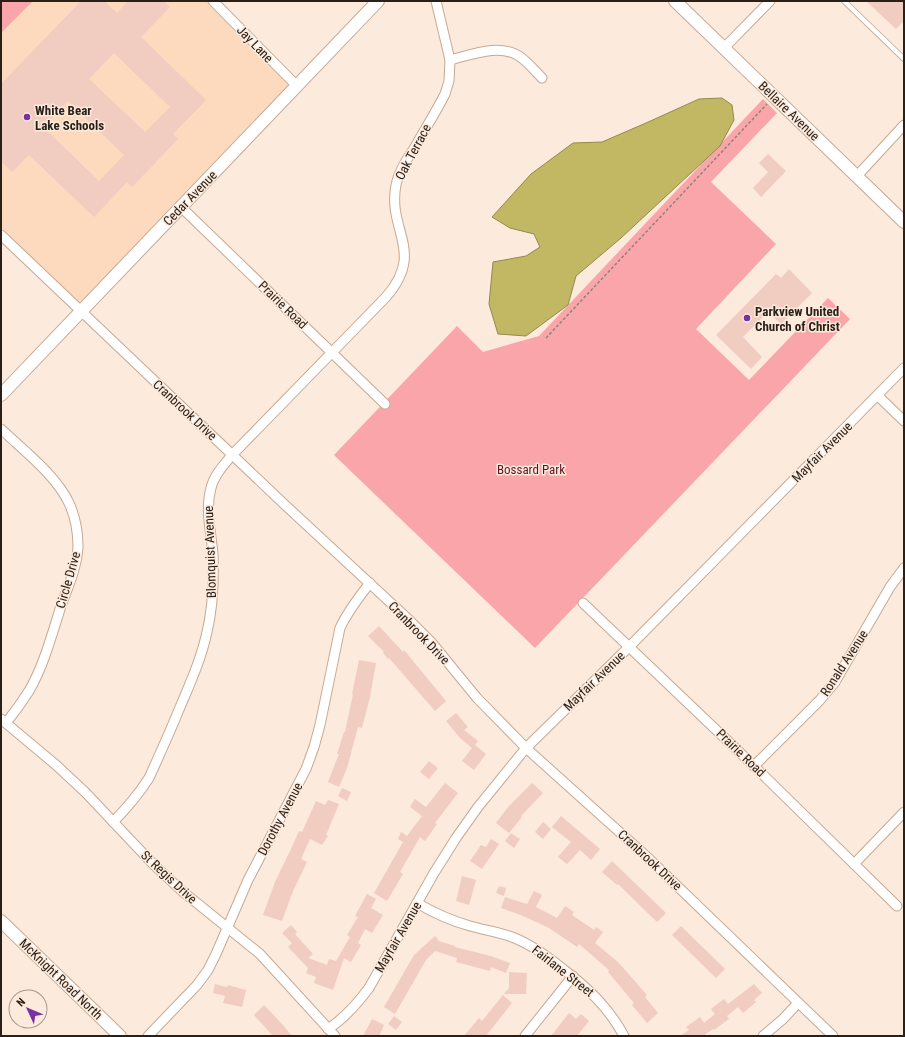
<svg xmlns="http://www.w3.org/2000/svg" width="905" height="1037" font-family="'Roboto Condensed',sans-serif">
<rect width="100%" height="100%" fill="#fceadc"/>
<polygon fill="#fdd9bd" points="1,1 213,1 297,86 81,311 1,235"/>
<g fill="#faa5a9">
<polygon points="1,1 33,1 1,33"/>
<polygon points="763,99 777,113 711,182 776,244 696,329 749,380 828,298 850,319 535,648 334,455 457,326 483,352 539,336"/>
</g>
<polygon fill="#c2b863" stroke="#948a4c" points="722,98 732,105 734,120 720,146 621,238 576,276 568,305 526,336 498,334 489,304 493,262 526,256 540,247 534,234 510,228 492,217 531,174 573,143 602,142 646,123 699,99"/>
<g fill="#f1ccc1" fill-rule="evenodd">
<path d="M81 1H104L117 13 128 1H164L170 7 141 37 206 100 173 134 178 139 132 187 127 182 94 217 29 155 12 172 1 161V84ZM114 53 170 107 145 132 89 79ZM68 101 124 155 99 181 43 127Z"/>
<polygon points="866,1 904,1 904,21 896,29"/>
<polygon points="768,154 786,171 761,197 753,188 768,172 759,163"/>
<polygon points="789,269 812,293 781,324 768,312 743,337 762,357 751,369 716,335 776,274 781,278"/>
<polygon points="379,626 403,652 404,650 446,701 435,711 389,658 388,659 383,653 384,652 368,636"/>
<polygon points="359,660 376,663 370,697 362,728 358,727 347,768 339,787 328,782 339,754 337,754 344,732 345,732 353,694 352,694"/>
<polygon points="456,713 468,727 464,730 478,741 475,745 486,754 474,770 462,761 472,748 460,738 446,721"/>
<polygon points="429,761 438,768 429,779 420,772"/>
<polygon points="445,783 458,793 435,823 437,824 425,841 420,837 400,872 403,874 387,901 374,893 403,842 398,839 401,832 407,836 422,816 410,807 415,799 426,807"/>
<polygon points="532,783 543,793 521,816 522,817 509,833 496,823 508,807"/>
<polygon points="342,788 351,792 347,801 338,796"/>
<polygon points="328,800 339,804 326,835 328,836 322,845 310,839 301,859 307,862 293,891 282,921 263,915 275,882 291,849 299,831 302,832 316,801 325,805"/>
<polygon points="561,816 600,849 591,860 580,850 567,864 558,857 571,842 552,827"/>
<polygon points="543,822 551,829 543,839 535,832"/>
<polygon points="511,833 520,839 514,848 505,841"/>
<polygon points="491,839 499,844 482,869 470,861 481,845 486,847"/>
<polygon points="612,861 666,913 657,922 618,884 617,885 602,872"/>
<polygon points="462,876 476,880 469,905 456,901"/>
<polygon points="499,886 506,888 504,896 496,893"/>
<polygon points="534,891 542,895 536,907 557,918 565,906 574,912 572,915 594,930 596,927 603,932 595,943 618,962 647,995 645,997 658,1013 647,1023 632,1005 634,1003 608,972 609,970 579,944 577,947 549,928 521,915 501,908 505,897 527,904"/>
<polygon points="367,894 376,899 371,908 383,915 372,933 365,929 358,943 361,945 351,962 344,958 333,990 314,983 316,977 306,973 308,968 288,947 292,943 282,933 291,925 297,932 295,934 313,954 308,958 327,965 329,959 336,961 350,937 347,935 358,917 355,916"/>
<polygon points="681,926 725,969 716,978 672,935"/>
<polygon points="435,936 439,941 455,946 455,947 491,956 510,963 506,973 491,967 490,971 456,962 457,958 435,951 426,960 395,1014 384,1007 414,955"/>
<polygon points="509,972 527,973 526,994 504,994 509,988"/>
<polygon points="215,984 227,987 228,985 246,990 242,1007 223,1003 225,996 213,993"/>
<polygon points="754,984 762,993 754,1000 756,1002 743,1013 738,1007 727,1016 729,1019 714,1030 713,1029 703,1036 680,1036 689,1030 686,1027 700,1017 704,1023 715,1014 711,1009 724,999 728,1004"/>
<polygon points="503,995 512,1003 486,1036 464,1036 479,1018 482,1021"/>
<polygon points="264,1005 282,1024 292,1036 273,1036 254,1015"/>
<polygon points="569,1013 576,1019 581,1014 589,1021 577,1036 551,1036"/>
<polygon points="394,1016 402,1022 396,1030 388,1024"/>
<polygon points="372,1019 384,1025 379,1036 363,1036"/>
</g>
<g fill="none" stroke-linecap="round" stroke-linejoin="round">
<g stroke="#c6a993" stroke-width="6">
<polyline id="service" points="844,1 904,59"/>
</g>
<g stroke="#c6a993" stroke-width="11">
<g id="minor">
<polyline points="213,1 297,86"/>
<polyline points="724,48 770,1"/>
<path d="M450 60C471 55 499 43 519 56 528 62 535 71 542 78"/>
<polyline points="857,176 904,125"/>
<polyline points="181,207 385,404"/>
<polyline points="1,235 284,504 406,617 432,643 477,698 526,748 645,855 833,1036"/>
<polyline points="878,396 904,421"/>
<path d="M1 429C23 450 56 475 69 503 75 516 78 532 78 547 77 567 68 587 61 606 52 634 44 665 29 691 22 702 14 713 6 723"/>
<polyline points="583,603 754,766 897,906"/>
<polyline points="1,719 56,765 86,793 153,864 182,891 260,954 335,1036"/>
<polyline points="754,766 820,700 835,682 890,587 904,568"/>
<path d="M113 822C127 808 138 795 149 778 159 756 169 734 178 712 189 686 201 660 207 632 213 607 214 580 213 554 211 532 205 509 211 488 214 475 224 465 232 455L386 297C426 251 387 231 396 185 399 171 407 159 415 147 425 129 436 112 445 94L449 81 450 60 436 1"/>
<polyline points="854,864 904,812"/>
<path d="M417 903C434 913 452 921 470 926 484 930 498 932 512 937 531 944 547 956 563 969 588 988 609 1008 624 1036"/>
<path d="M328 1029C345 1018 357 1004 369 988L434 873 456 838 478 807 526 748 629 647 904 368"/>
<path d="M148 1036 197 985 208 970 216 954 248 880 306 769 314 747 320 725 340 628C348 611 358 598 370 583"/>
<polyline points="525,1036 573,976"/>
<polyline points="763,1036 783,1019 798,1003"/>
</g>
</g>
<g stroke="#c6a993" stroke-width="14">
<g id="tertiary">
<polyline points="675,1 904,222"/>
<polyline points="1,395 378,1"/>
<polyline points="1,921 120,1036"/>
</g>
</g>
<polyline stroke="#908377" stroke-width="1.5" stroke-dasharray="3 2" stroke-linecap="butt" points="546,338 767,104"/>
<use href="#service" stroke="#fff" stroke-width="4.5"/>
<use href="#minor" stroke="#fff" stroke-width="9"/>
<use href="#tertiary" stroke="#fff" stroke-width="12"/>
</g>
<g fill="#7b30a2" stroke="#fceadc" stroke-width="1.5">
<circle cx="27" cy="117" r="4"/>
<circle cx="747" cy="318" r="4"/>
</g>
<g text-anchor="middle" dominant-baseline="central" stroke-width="3" stroke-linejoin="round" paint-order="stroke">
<g font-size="13" fill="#2a2017" stroke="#fceadc">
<text transform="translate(255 44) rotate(46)">Jay Lane</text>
<text transform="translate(789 111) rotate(44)">Bellaire Avenue</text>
<text transform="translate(413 152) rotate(-62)">Oak Terrace</text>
<text transform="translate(190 198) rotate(-46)">Cedar Avenue</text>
<text transform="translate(283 305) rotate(44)">Prairie Road</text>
<text transform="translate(185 410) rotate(43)">Cranbrook Drive</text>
<text transform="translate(822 452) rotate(-45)">Mayfair Avenue</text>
<text transform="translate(210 552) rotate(-92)">Blomquist Avenue</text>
<text transform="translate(68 580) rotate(-74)">Circle Drive</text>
<text transform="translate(419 633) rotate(46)">Cranbrook Drive</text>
<text transform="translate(844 663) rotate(-57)">Ronald Avenue</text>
<text transform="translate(594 681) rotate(-44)">Mayfair Avenue</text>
<text transform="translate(741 753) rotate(44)">Prairie Road</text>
<text transform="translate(280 819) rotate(-62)">Dorothy Avenue</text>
<text transform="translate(650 860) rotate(43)">Cranbrook Drive</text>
<text transform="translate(169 877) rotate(43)">St Regis Drive</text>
<text transform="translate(398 937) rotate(-60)">Mayfair Avenue</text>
<text transform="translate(563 971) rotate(38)">Fairlane Street</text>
<text transform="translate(61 979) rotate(44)">McKnight Road North</text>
</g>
<g font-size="13" font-weight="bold" fill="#2a2017" stroke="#fceadc" text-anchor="start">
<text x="35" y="110">White Bear<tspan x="35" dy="15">Lake Schools</tspan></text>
<text x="755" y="311">Parkview United<tspan x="755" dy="15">Church of Christ</tspan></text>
</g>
<g font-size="13" fill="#611220" stroke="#fceadc">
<text x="531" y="469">Bossard Park</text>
</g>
</g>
<rect width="905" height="1037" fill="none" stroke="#2a2017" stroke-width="4"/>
<g transform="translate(28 1009) rotate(314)"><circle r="19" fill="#fceadc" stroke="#a8998d"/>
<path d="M0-3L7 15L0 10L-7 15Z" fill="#7b30a2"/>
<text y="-6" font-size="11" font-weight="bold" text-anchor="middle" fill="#2a2017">N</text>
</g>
</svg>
